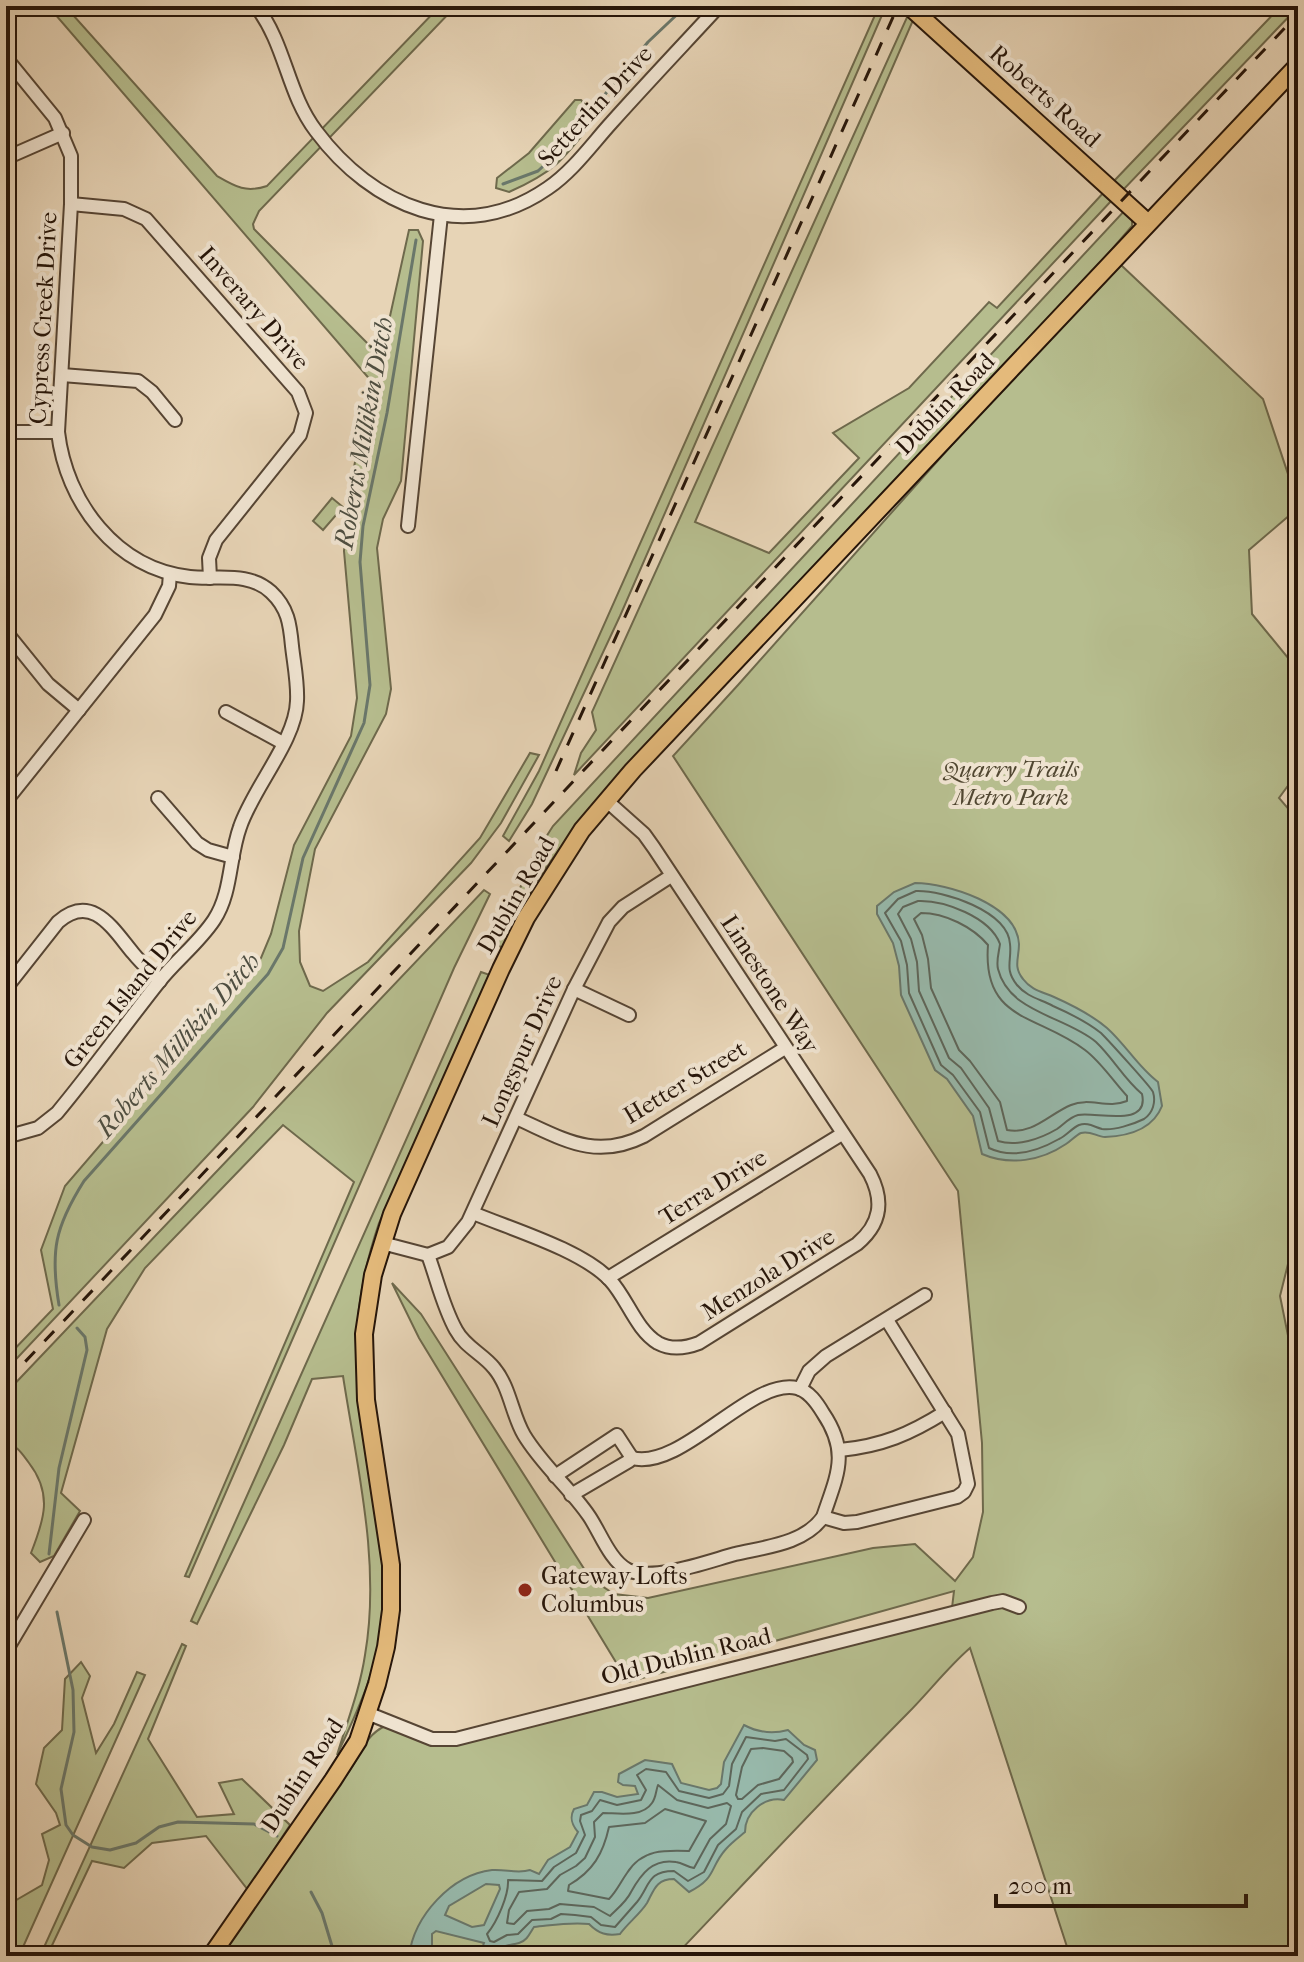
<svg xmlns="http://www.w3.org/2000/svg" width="1304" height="1962" font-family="'IM FELL French Canon',serif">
<rect width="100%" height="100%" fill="#e7d4b6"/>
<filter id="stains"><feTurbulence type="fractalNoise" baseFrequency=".0025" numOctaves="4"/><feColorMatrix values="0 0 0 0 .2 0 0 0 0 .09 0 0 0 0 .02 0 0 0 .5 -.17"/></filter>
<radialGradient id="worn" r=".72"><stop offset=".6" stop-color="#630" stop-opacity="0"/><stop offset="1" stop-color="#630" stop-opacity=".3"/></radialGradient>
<g fill="#b6bd8e" stroke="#6e694c" stroke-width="2">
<path d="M48 6H65L217 176C236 187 246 193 267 186L440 6H456L259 211 253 224 254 229 381 357 409 230H418L423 241 401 481 383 519 377 548 391 689 386 714 315 849 299 931 300 962 310 986 323 991 368 962 480 838 530 753 539 755 501 823 471 863 327 1013 253 1107 6 1370V1358L53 1309 41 1250 65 1186 261 958 271 934 294 845 351 736 357 698 344 551 351 483 359 441 377 391 373 383Z"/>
<polygon points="879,6 886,6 620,616 532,804 509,841 503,836 539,771"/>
<polygon points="1281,6 1298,7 1124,189 1114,181"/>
<polygon points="908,15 914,18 695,522 769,553 859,458 833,433 909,388 989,302 997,308 1105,191 1113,199 574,775 581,753 596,730 592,712"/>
<path d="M575 100H581L592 111 595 119C564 159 556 171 509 192L496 188 497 178 529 153Z"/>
<polygon points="1126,209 1132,217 1132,226 1100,263 647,743 569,836 535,883 502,948 497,944 532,859 553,826"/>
<path d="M1121 265 1263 399 1298 504V508L1249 550 1252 614 1298 670V772L1279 798 1298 820V1242L1290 1256 1280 1296 1298 1385V1956H1070L970 1648C947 1668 929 1692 907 1714 829 1793 752 1875 675 1956H220C262 1894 304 1833 348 1773 361 1755 364 1736 385 1726L432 1742 951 1616 954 1591 628 1682 419 1338 392 1283 421 1314 590 1578 614 1594 648 1598 873 1548 915 1544 955 1581 973 1557 983 1512 982 1443 958 1191 673 756 738 685 999 392Z"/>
<polygon points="332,498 343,507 323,530 313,521"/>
<path d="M484 890 490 894 454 968 189 1577 185 1576 354 1182 283 1125 145 1268 107 1329 61 1493 80 1511 54 1556 40 1562 31 1553C44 1520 53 1494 29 1463 22 1454 18 1446 6 1443V1393Z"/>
<path d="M481 972 490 975 379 1223C363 1270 354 1318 357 1367 361 1451 389 1532 382 1616 379 1667 358 1710 337 1755 347 1722 360 1689 365 1655 381 1563 357 1467 343 1376L312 1379 284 1445 197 1624 191 1621Z"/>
<polygon points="182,1644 186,1646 148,1739 197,1817 234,1814 219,1783 242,1779 290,1825 248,1890 206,1836 152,1843 124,1868 92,1861 47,1956 40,1956"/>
<polygon points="81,1662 90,1676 82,1698 96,1753 114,1724 137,1672 145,1675 19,1956 6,1956 6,1906 42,1885 49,1860 42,1834 60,1825 56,1813 36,1784 44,1748 62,1730 65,1679"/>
</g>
<g fill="#97b8aa" stroke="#6a776a" stroke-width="2" fill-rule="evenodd">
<path d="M915 883C947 883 1017 904 1019 944 1019 958 1013 967 1023 979 1031 990 1043 992 1054 997 1072 1005 1093 1016 1107 1028 1126 1045 1138 1067 1158 1082L1162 1106C1153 1129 1129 1136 1105 1137 1097 1137 1090 1130 1081 1133 1076 1135 1071 1141 1066 1144 1041 1161 1010 1166 982 1154L973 1116 947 1079 935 1070 901 995 899 966 893 943 877 914V906L894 892Z"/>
<path d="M744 1725C757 1732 773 1734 788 1730L804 1745 815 1750 817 1760 784 1800C765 1796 745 1812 745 1832 739 1837 731 1843 726 1849 709 1868 717 1878 689 1892L674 1879C656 1879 654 1890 647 1903 640 1914 628 1923 620 1934 607 1936 599 1934 589 1924 569 1922 554 1925 534 1927 530 1933 527 1941 519 1943 507 1946 501 1944 496 1956H479L484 1943 436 1931 432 1934V1949L447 1956H409C414 1916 451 1875 492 1870 506 1869 518 1874 530 1870L539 1874 548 1860 570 1847 578 1832C572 1825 569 1818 574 1809L587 1805 594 1792H602L617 1797 638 1794 635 1786 623 1785 618 1782 619 1774 645 1760 672 1764 681 1783 709 1790 717 1788 721 1784 724 1762ZM486 1884 499 1885 500 1889 484 1925 472 1927 445 1915 449 1906Z"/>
</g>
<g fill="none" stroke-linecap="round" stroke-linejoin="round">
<g stroke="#5e665a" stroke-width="2">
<path d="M916 891C943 890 1008 911 1010 944 1012 961 1004 969 1017 985 1027 997 1040 999 1053 1006 1069 1013 1087 1022 1101 1033 1107 1039 1151 1087 1153 1092 1156 1102 1153 1113 1144 1119 1134 1124 1113 1131 1102 1129 1094 1127 1088 1122 1079 1125 1072 1128 1066 1136 1059 1139 1038 1151 1012 1159 989 1148L980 1112 953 1075 941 1065 909 993 907 965 901 941 885 913 898 899Z"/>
<path d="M918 901C944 900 990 917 1000 944 999 952 996 961 998 969 1009 1013 1065 1016 1096 1042 1113 1058 1124 1079 1142 1094 1150 1129 1094 1111 1078 1115 1070 1117 1064 1124 1057 1129 1040 1139 1017 1147 998 1141L989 1108 961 1068 949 1058 919 991 917 962 911 939 898 914 903 907Z"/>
<path d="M921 913C945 913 973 927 988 945 982 1022 1038 1014 1085 1050 1101 1062 1113 1081 1127 1096V1101C1107 1109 1090 1097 1071 1105 1049 1114 1033 1135 1007 1130L1000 1102 970 1061 959 1050 931 988 928 959 922 935 914 919Z"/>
<path d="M746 1737 775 1741 786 1739 807 1755 808 1759 784 1790 761 1794 742 1812 736 1829 718 1845 704 1872 688 1881 674 1871C647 1871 650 1886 637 1902 630 1910 622 1919 615 1927L601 1925 591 1917 575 1915 561 1914 551 1919 532 1920 518 1934 507 1935 494 1942 490 1941 487 1934C497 1922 509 1895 508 1880L542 1881 554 1867 576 1853 585 1835 580 1821 581 1815 592 1811 600 1800 617 1805 641 1800 646 1790 637 1775 646 1769 666 1772 679 1791 709 1798 723 1794 729 1786 732 1764Z"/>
<polygon points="763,1748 784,1751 792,1758 793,1762 779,1779 758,1785 742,1799 738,1799 736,1795 742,1767 751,1749"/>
<path d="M658 1785 677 1800 708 1808 727 1803 731 1806 726 1824 710 1839 694 1868C687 1867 683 1863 676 1862 653 1858 641 1874 631 1892 627 1901 617 1909 610 1916L594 1907 560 1904 549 1909 527 1911 514 1924 507 1923 509 1910 519 1892 547 1889 560 1875 576 1866 585 1858 595 1837 594 1822 603 1813C617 1813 642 1818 652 1803 656 1798 656 1790 658 1785Z"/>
<path d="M665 1809 706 1821 689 1851C665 1850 642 1849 627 1873 620 1883 617 1891 609 1899L568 1891 569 1885C593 1871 603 1854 609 1827L645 1823Z"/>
</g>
<g stroke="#6a776a" stroke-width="3">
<polyline points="503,184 538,171 556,154 648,42 686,6"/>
<path d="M59 1305C50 1251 55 1227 84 1181L268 974 283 948 303 858 364 723 370 685 360 562 363 526 387 413 416 240"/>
<polyline points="49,1554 59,1468 87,1350 85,1337 77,1328"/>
<polyline points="57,1612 73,1690 74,1732 61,1789 66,1825 73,1835 92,1847 110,1850 136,1843 159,1827 178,1822 254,1824 277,1836"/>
<polyline points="311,1892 322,1913 335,1956"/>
</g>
<g stroke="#564534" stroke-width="16">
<g id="minor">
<path d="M256 6C286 45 287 93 316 131 372 206 463 247 548 188 573 171 592 144 612 122 647 83 683 45 719 6"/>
<path d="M6 58 55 118 71 156V204L58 432C66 502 116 569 190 577 218 580 248 571 271 592 288 608 290 624 292 646 294 664 298 683 297 701 296 740 253 788 240 827 229 857 232 893 214 920 198 944 175 961 158 983 124 1026 92 1071 57 1113L38 1128 6 1137"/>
<polyline points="6,158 63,133"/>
<polyline points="71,204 124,209 146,219 298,392 306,413 300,435 216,540 209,558 210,578"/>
<polyline points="62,375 138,381 152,392 175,420"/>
<polyline points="6,432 58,432"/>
<polyline points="408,526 441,215"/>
<polyline points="6,632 48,684 79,710"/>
<polyline points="226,712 283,743"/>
<polyline points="158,798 197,843 208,850 233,857"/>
<polyline points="6,801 155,615 169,586 170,574"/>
<path d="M6 988 58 922C92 892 113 929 133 953 141 963 151 972 160 981"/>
<polyline points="574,989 629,1015"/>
<path d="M516 1118C562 1138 594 1161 644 1136L785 1048"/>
<path d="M473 1213C511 1229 582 1250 610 1280 627 1298 636 1330 658 1343 671 1350 686 1348 699 1343L857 1244C881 1224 884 1201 870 1174L654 848 644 834 607 801"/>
<polyline points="382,1243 428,1255"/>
<path d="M428 1255C437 1279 443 1307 456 1330 465 1347 483 1354 494 1368 510 1387 512 1415 524 1435 542 1465 570 1488 589 1516 600 1532 610 1561 628 1570 653 1582 709 1561 735 1554 765 1547 804 1544 823 1517 837 1475 850 1453 823 1413 817 1403 809 1391 797 1388 751 1377 682 1471 632 1458"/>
<polyline points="428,1255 448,1247 468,1222 574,989 609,922 623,907 671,876"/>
<polyline points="608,1278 842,1134"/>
<polyline points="800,1389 809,1371 826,1356 925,1295"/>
<path d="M840 1450C882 1446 910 1434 945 1412"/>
<polyline points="555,1476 617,1435 632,1458 629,1461 571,1495"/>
<polyline points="823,1517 844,1523 857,1522 957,1497 964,1492 968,1484 958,1434 887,1320"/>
<polyline points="6,1651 84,1520"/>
<polyline points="367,1713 432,1739 456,1739 992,1603 1003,1601 1019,1607"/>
</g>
</g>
<g stroke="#261509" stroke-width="20">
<g id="major">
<polyline points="909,6 1148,223"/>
<polyline points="211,1956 333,1780 358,1741 377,1684 386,1647 391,1610 391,1565 366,1400 364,1334 373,1275 392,1214 501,969 526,918 582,830 633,770 1298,65"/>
</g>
</g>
<use href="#minor" stroke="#efe3d0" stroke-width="12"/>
<use href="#major" stroke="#e4ba7b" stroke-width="16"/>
<g stroke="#261509" stroke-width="3" stroke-dasharray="14 14" stroke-linecap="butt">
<polyline points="556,771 898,6"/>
<polyline points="6,1382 1298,14"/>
</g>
</g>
<circle fill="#8f2418" stroke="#efe3d0" stroke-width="3" cx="525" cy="1590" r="8"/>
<g text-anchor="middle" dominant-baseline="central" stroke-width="8" stroke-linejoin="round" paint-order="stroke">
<g font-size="24" fill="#261509" stroke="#efe3d0">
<text transform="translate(1045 96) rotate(42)">Roberts Road</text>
<text transform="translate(595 106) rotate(-47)">Setterlin Drive</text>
<text transform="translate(254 308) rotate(49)">Inverary Drive</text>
<text transform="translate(43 318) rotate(-87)">Cypress Creek Drive</text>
<text transform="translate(945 404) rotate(-46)">Dublin Road</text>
<text transform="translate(516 895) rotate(-60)">Dublin Road</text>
<text transform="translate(770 984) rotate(57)">Limestone Way</text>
<text transform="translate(130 989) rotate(-51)">Green Island Drive</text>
<text transform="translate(522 1051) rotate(-66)">Longspur Drive</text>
<text transform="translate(685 1082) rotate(-31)">Hetter Street</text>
<text transform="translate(713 1187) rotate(-32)">Terra Drive</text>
<text transform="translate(768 1274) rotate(-32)">Menzola Drive</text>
<text transform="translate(686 1656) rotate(-14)">Old Dublin Road</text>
<text transform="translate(302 1775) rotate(-57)">Dublin Road</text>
</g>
<g font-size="24" font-style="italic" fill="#514731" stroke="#efe3d0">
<text x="1011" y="769">Quarry Trails<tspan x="1011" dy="28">Metro Park</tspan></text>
</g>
<g font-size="24" fill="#261509" stroke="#efe3d0" text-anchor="start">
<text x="541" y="1576">Gateway Lofts<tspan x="541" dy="28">Columbus</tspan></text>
</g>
<g font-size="26" font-style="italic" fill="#4e4e41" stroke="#efe3d0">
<text transform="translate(364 433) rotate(-80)">Roberts Millikin Ditch</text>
<text transform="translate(178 1045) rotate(-49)">Roberts Millikin Ditch</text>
</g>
</g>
<rect width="1304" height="1962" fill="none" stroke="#e7d4b6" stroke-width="32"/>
<rect x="8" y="8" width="1288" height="1946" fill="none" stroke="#261509" stroke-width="4"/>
<rect x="16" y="16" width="1272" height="1930" fill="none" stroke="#261509" stroke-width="2"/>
<path d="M996 1894v12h250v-12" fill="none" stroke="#261509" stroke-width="4"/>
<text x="1008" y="1894" font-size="24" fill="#261509" stroke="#efe3d0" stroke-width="6" paint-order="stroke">200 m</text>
<rect width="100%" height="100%" filter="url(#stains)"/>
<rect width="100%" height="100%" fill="url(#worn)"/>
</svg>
